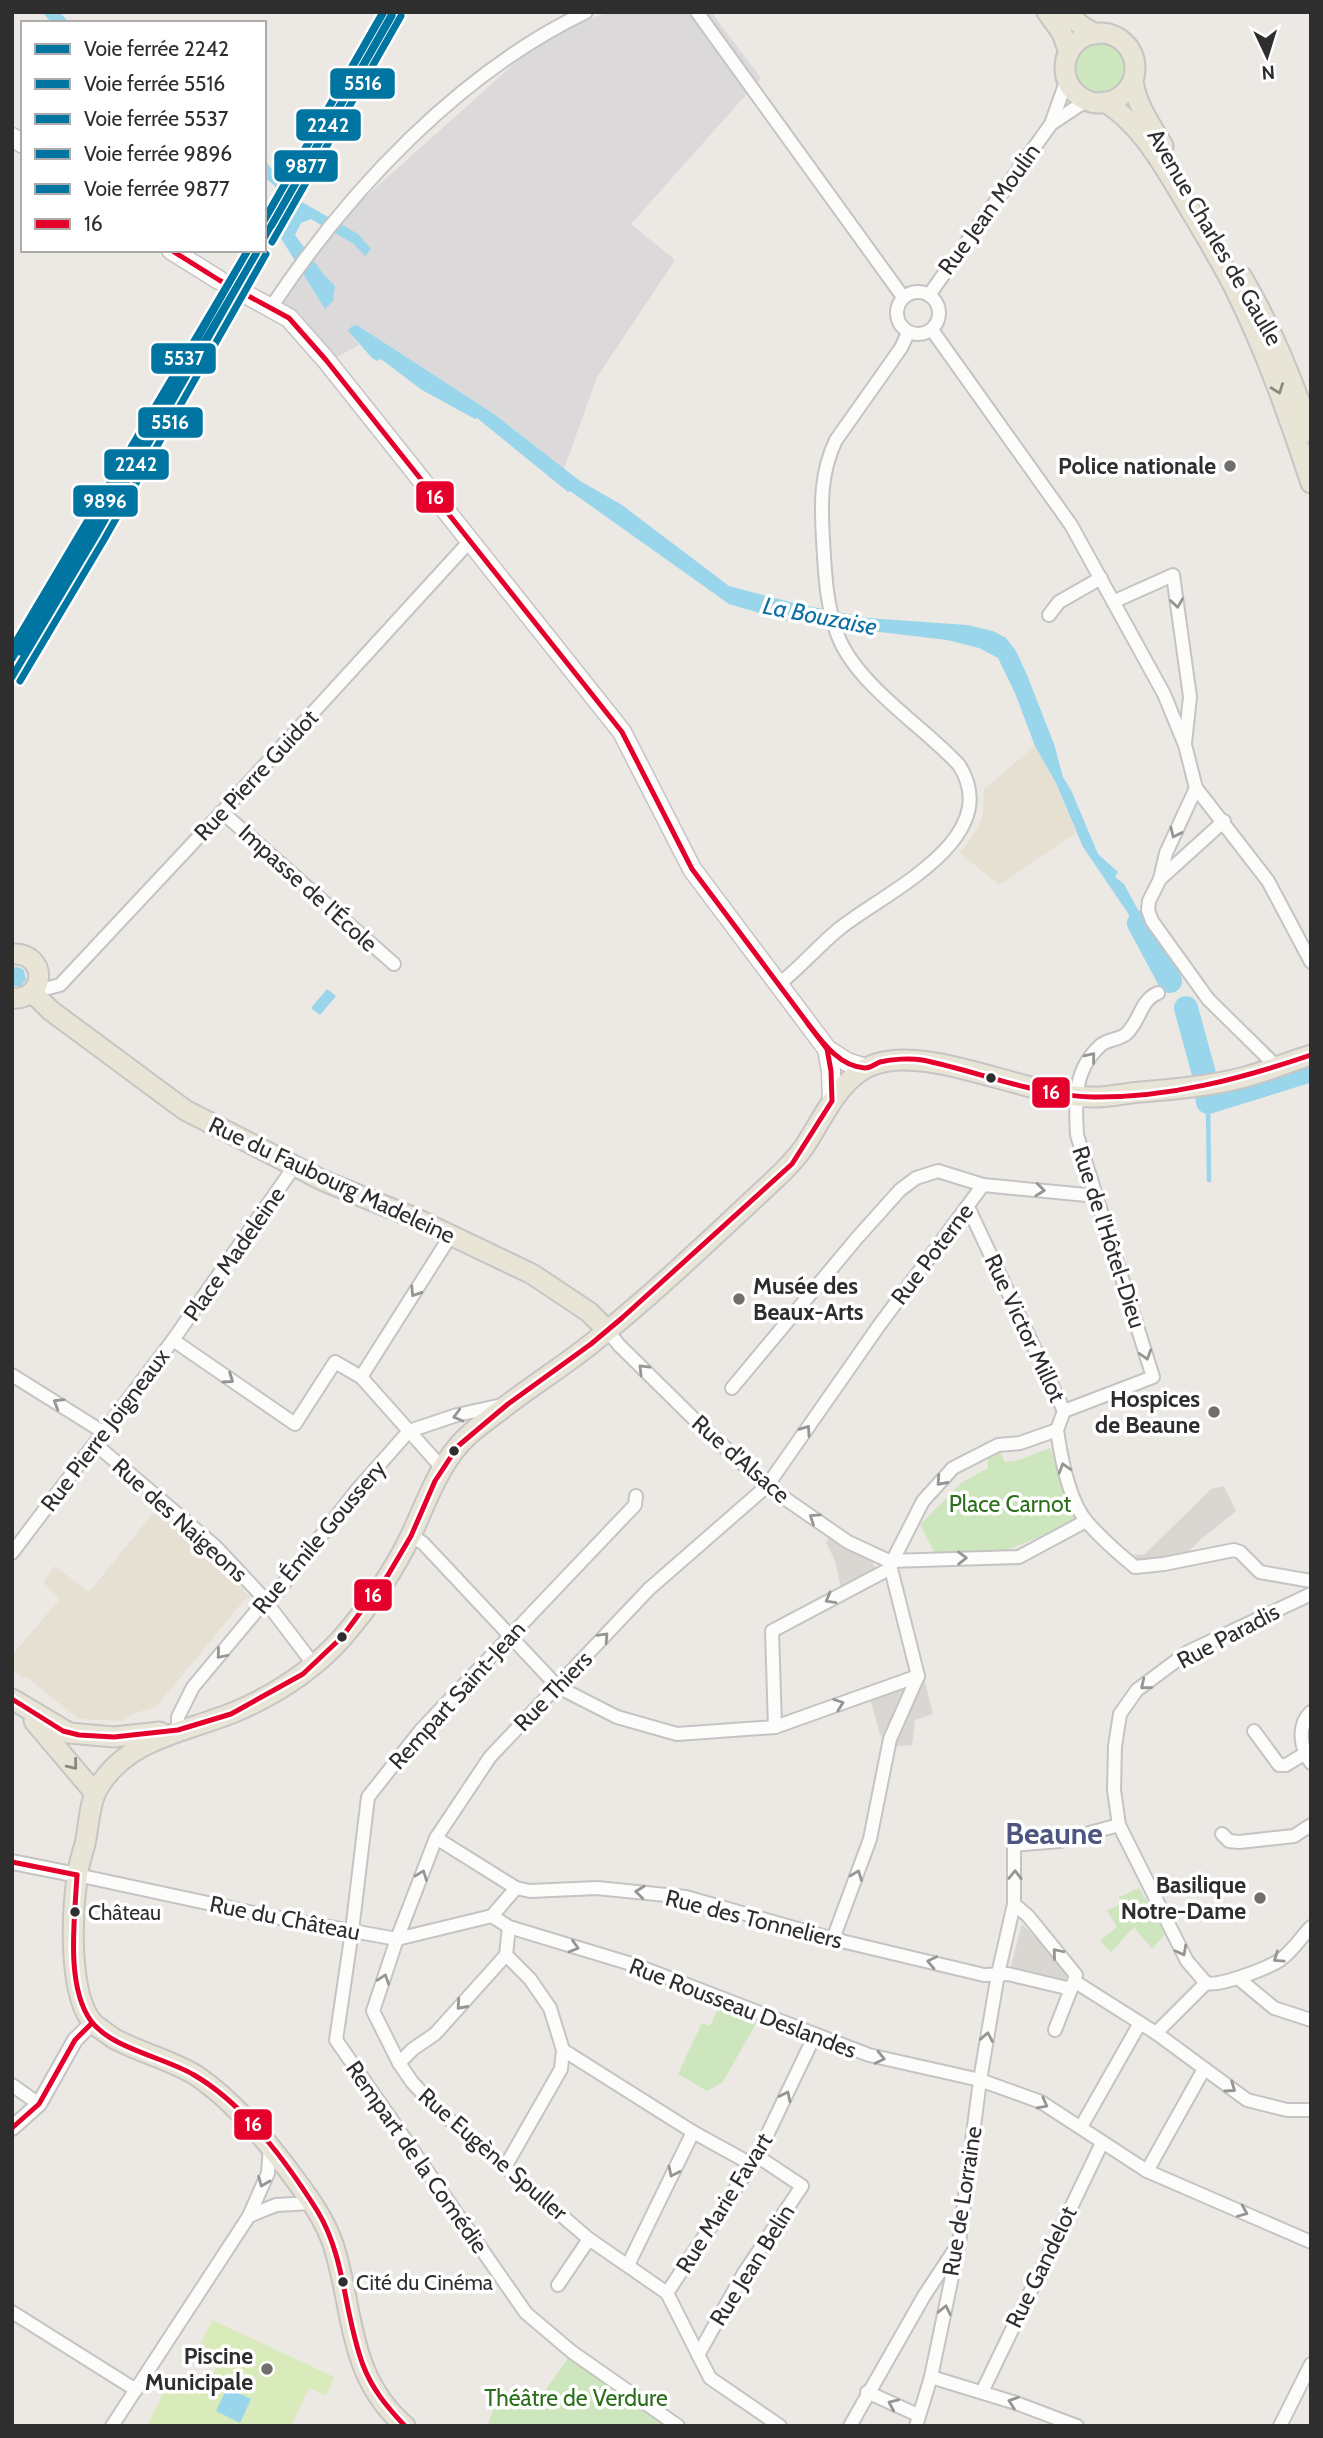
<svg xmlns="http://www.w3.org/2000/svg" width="1323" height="2438" font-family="Cabin,sans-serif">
<rect width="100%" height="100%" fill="#ece8e4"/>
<polygon fill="#dcd9db" points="608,12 711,12 761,78 631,224 675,260 597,377 564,469 494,414 357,325 348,331 359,345 335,358 283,301 333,226 542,39"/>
<g fill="#e6e0d3">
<polygon points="1035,746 1056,783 1076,833 999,885 960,853 978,828 983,814 984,789"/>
<polygon points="159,1506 216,1559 250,1598 244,1600 156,1707 132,1714 123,1721 79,1719 25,1676 23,1678 12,1669 12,1655 60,1599 43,1582 55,1566 89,1592"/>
</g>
<g fill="#cee6be">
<circle cx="1100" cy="68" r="24"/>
<polygon points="1050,1448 1077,1521 1005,1551 935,1553 920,1525 961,1483 988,1468 988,1455 1000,1451 1005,1462 1019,1460"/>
<polygon points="1139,1888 1166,1933 1152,1949 1134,1927 1111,1952 1100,1941 1117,1927 1107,1910 1121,1904 1119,1897"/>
<polygon points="721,2001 760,2017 722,2083 707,2091 678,2074 702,2023 710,2026"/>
<polygon points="569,2357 669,2426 487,2426 499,2395 535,2405"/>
</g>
<polygon fill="#d9eabb" points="212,2320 334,2377 326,2396 309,2388 291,2426 147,2426 169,2381 198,2394 207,2376 211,2377 218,2363 196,2353"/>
<g fill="#dad6d2">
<polygon points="1224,1486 1236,1511 1201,1539 1172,1569 1148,1574 1161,1561 1139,1563 1134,1554 1144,1555 1211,1489"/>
<polygon points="834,1532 871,1554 873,1564 877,1570 841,1589 835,1561 826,1542"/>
<polygon points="922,1670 933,1714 915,1720 912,1745 889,1747 880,1734 867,1688"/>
<polygon points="1022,1924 1069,1972 1062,1984 1009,1973"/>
</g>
<g fill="#99d6ec">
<polygon points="42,12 59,12 70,23 52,23"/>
<polygon points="264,159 293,197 358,234 371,249 365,256 354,244 311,219 301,223 295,235 324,275 335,286 333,301 325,309 279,235 264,217 264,197 280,219 287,207 274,185 264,177"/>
<polygon points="357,325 494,414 580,481 622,505 729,586 794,603 868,618 967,625 993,631 1006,638 1016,651 1027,675 1054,744 1063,777 1071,790 1098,854 1118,872 1115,877 1124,884 1157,945 1155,953 1083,847 1056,783 1035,746 1015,693 998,658 979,648 947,640 787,621 729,604 570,491 568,492 477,418 475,419 422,390 381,359 377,361 372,358 348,331 352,326"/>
<polygon points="18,967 24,970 26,980 21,986 12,986 12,968"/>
<polygon points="327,989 336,996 320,1015 311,1008"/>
<polygon points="1190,1005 1201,1031 1210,1073 1198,1075 1187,1021 1182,1010"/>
<polygon points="227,2388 251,2399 240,2423 216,2411"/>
</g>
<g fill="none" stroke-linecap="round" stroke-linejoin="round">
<polyline stroke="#99d6ec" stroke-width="4.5" points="1208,1102 1209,1180"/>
<g stroke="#99d6ec" stroke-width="24">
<polyline points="1139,923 1170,981"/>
<polyline points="1186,1008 1204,1074 1208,1102 1311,1070"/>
</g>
<g stroke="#c5c4c5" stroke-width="16">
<g id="minor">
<polyline points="697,12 903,297"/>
<polyline points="1051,124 1087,100"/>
<circle cx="918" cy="313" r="21"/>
<polyline points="929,295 1051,124 1067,79"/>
<path d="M272 306C349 190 459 73 586 12"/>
<polyline points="932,330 1071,525 1164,694 1185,745 1196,788 1268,881 1311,962"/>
<polyline points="1115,601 1173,575 1190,697 1185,743"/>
<polyline points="1049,615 1059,602 1101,578"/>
<polyline points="1196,788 1166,853 1160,879 1149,901 1148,910 1152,921 1208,999 1276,1066"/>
<polyline points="222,812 394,964"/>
<polyline points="1160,879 1224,821"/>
<path d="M779 984C801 967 818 946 839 929 885 892 1006 839 959 765 923 726 857 685 838 636 826 605 825 573 823 540 821 505 820 473 836 440L901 348 908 333"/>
<polyline points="32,992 60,985 222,812 469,542"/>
<polyline points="968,1207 1064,1411"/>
<polyline points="607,1330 619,1345 696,1421 767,1486 848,1542 889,1561 1019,1557 1086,1521"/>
<polyline points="173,1340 295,1424 335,1362 361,1377 442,1468"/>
<polyline points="12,1375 103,1432"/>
<polyline points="361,1377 451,1235"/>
<polyline points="732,1388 857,1238 900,1190 916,1178 938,1171 983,1185 1097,1196"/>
<path d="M1057 1430 1064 1411 1153 1377 1077 1135C1075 1101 1073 1070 1101 1045 1108 1039 1119 1040 1126 1034 1140 1022 1140 1000 1158 993"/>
<path d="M1057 1430C1061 1458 1069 1501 1087 1522 1101 1538 1119 1554 1135 1567L1164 1564 1234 1550 1240 1552 1260 1572 1311 1581"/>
<polyline points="95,1444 215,1546 260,1594 314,1665"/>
<polyline points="636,1496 635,1505 421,1730 368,1797 352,1931 336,2040 526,2313 572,2352 678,2426"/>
<polyline points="411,1536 423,1543 558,1687 617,1717 677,1734 775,1727 918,1676"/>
<polyline points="12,1553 173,1340 294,1167"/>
<polyline points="893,1560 923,1501 953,1468 998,1445 1020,1443 1057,1430"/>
<polyline points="889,1561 918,1676"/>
<path d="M1311 1712C1297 1725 1300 1748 1311 1763"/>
<polyline points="775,1727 772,1631 891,1568"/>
<polyline points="178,1730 178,1717 193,1687 258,1609 274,1596 357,1490 409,1431 457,1415 502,1405"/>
<polyline points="1254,1731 1279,1765 1286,1765 1304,1754"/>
<polyline points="1222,1834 1229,1841 1239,1842 1294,1836 1311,1825"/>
<polyline points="436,1838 516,1888 530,1891 597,1888 686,1897 833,1939 984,1975 1008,1974 1071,1989 1076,1975 1028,1916 1014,1904"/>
<polyline points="77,1875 263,1915 397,1939 492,1916"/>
<polyline points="516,1888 492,1916 509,1927 638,1966 869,2055 980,2080 1041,2102 1147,2171 1311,2242"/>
<polyline points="833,1939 870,1839 890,1739 918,1676"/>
<polyline points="1238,1978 1274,2008 1311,2020"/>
<polyline points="1074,1981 1156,2033 1247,2100 1287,2110 1311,2110"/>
<polyline points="1206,1983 1187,1961 1119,1825 1114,1790 1115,1746 1120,1714 1137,1690 1188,1652 1311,1594"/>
<path d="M1206 1983C1219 1987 1268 1968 1280 1960 1292 1952 1301 1937 1311 1927"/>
<polyline points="1055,2030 1071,1989"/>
<polyline points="1156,2033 1206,1983"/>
<polyline points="563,2050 693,2132 751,2164"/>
<polyline points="399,2063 413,2049 435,2034 506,1955"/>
<polyline points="12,2085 39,2104"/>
<polyline points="1081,2127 1140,2023"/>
<polyline points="505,2167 561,2069 563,2050 550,2008 530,1979 506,1955 509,1927"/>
<polyline points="1147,2171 1204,2069"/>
<polyline points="249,2216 276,2205 312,2203"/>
<polyline points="628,2265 693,2132"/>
<polyline points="558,2285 589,2239"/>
<polyline points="667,2293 757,2156 815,2035"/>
<polyline points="12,2312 136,2390"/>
<polyline points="698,2355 744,2273 802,2186 757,2156"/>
<polyline points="931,2377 1016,2403 1077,2426"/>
<polyline points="867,2392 918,2415"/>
<polyline points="982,2392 1102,2143"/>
<polyline points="112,2426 249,2216 268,2173 270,2147"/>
<polyline points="780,2426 710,2378 667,2293 589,2239 437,2109 412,2082 399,2063 373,2011 397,1939 436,1838 490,1757 649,1589 767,1486 878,1327 983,1185"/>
<polyline points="850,2426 924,2296 955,2249"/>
<polyline points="916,2426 931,2377 959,2243 980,2080 998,1974 1014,1904 1014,1845 1060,1841 1119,1825"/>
<polyline points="1280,2426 1311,2364"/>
</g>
</g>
<g stroke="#c5c4c5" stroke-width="18">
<g id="tertiary">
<polyline points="12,1862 77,1875"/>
<polyline points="12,2128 39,2104 75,2040 92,2023"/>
</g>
</g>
<g stroke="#c5c4c5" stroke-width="21">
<g id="secondary">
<polyline points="12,137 23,144"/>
<polyline points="171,250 219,280"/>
<polyline points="240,291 289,318 326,360 622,732 692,869 827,1049 847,1062 866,1068"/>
<polyline points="827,1049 831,1071 832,1101"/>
</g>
</g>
<g stroke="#c6c5c4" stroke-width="23">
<g id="primary">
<polyline points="1047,12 1062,33 1069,52"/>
<polyline points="1066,12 1083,27 1095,34"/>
<circle cx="1100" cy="68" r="35"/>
<path d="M1133 82C1137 106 1151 125 1163 146"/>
<path d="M1105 102C1142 125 1163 165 1185 201 1202 230 1220 259 1235 289 1266 351 1289 417 1311 483"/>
<path d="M1242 277C1271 326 1291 378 1311 432"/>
<path d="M12 954C48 952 47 1001 12 998"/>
<polyline points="32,992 50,1010 185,1110 324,1181 417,1219 532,1274 589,1312 607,1330"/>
<polyline points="12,1699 69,1733 114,1737 160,1732"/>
<polyline points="34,1721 94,1792"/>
<path d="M405 2426C348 2377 354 2312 334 2247 325 2218 304 2191 286 2167 261 2134 232 2100 197 2076 172 2060 140 2053 113 2038 112 2037 95 2025 94 2024 68 1997 72 1914 77 1878 78 1866 82 1855 85 1844 89 1826 89 1803 98 1788 128 1737 188 1732 237 1711 276 1694 312 1671 341 1639 368 1608 394 1571 412 1533 425 1505 435 1476 454 1451 466 1435 482 1424 498 1412 528 1388 561 1368 591 1344 655 1293 714 1236 773 1181 785 1170 795 1160 804 1147 823 1119 837 1082 868 1067 924 1040 1030 1099 1095 1097 1111 1097 1126 1093 1141 1092 1176 1089 1211 1086 1245 1077 1267 1071 1289 1062 1311 1055"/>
</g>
</g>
<use href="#minor" stroke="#fcfcfb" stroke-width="12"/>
<use href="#tertiary" stroke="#fcfcfb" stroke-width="14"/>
<use href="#secondary" stroke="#fcfcfb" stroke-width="18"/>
<use href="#primary" stroke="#e8e4d6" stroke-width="19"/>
<polyline stroke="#dfdfe1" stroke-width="4.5" points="12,663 97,534"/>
<g stroke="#fff" stroke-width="10">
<g id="bus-1">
<path d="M808 1024C822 1042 840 1067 865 1068 870 1068 875 1064 880 1062 892 1059 910 1058 922 1060 978 1071 1035 1096 1093 1097 1168 1098 1240 1079 1311 1055"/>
<polyline points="12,1699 63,1731 79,1735 114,1737 178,1730 231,1714 303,1674 342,1637 388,1575 411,1536 435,1481 458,1446 508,1404 591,1344 622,1318 792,1164 832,1101 831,1071 827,1049 692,869 622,732 326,360 289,318 219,280 171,250"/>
<polyline points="12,1862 77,1875"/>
<path d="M77 1875C75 1917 65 1985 91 2021 112 2049 164 2057 194 2075 243 2103 288 2164 318 2212 346 2259 344 2315 363 2365 372 2389 387 2407 405 2426"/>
<polyline points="12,2128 39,2104 75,2040 92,2023"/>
</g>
</g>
<use href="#bus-1" stroke="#e4002b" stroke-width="5"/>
<g stroke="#fff" stroke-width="12">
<g id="rail-1">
<polyline points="264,238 393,12"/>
<polyline points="12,677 97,534 258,250"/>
</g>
</g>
<g stroke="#fff" stroke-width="12">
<g id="rail-2">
<polyline points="272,242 401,16"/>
<polyline points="20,681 105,538 266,254"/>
</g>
</g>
<g stroke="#fff" stroke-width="12">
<g id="rail-3">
<polyline points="264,221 384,12"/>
<polyline points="12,648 248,250"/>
</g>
</g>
<g stroke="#fff" stroke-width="12">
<g id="rail-4">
<polyline points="264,220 383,12"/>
<polyline points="12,659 89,530 248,250"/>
</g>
</g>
<g stroke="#fff" stroke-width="12">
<g id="rail-5">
<polyline points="272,225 392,16"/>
<polyline points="20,652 256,254"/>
</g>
</g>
<use href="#rail-1" stroke="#0075a1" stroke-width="7"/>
<use href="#rail-2" stroke="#0075a1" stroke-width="7"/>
<use href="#rail-3" stroke="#0075a1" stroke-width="7"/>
<use href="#rail-4" stroke="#0075a1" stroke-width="7"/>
<use href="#rail-5" stroke="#0075a1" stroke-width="7"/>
</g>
<defs><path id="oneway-chevron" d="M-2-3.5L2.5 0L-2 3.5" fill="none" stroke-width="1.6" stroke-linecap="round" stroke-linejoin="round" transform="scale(1.75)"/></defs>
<g stroke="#8b8982">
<use href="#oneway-chevron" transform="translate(1278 389) rotate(70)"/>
<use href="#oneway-chevron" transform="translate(73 1765) rotate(51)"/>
</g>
<g stroke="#959594">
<use href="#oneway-chevron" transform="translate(1177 603) rotate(82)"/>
<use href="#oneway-chevron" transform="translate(1175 833) rotate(115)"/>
<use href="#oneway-chevron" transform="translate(1091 1057) rotate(-51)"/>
<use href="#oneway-chevron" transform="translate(1040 1190) rotate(6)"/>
<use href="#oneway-chevron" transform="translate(415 1292) rotate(123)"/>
<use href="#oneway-chevron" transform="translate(1146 1355) rotate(73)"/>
<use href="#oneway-chevron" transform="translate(643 1369) rotate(-135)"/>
<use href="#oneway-chevron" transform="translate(229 1379) rotate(35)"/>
<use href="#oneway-chevron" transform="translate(58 1403) rotate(-149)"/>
<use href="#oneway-chevron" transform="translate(458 1416) rotate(165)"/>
<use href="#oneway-chevron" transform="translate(806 1430) rotate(-55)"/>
<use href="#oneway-chevron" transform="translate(1064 1468) rotate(-107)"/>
<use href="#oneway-chevron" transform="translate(941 1481) rotate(132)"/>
<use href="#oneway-chevron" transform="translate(814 1518) rotate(-146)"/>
<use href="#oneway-chevron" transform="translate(962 1558) rotate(-1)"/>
<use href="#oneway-chevron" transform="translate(830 1599) rotate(151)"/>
<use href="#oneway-chevron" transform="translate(604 1637) rotate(-47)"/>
<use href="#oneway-chevron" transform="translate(221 1654) rotate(130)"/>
<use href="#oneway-chevron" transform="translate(1145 1685) rotate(141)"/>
<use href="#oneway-chevron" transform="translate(839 1704) rotate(-20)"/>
<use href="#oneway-chevron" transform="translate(422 1875) rotate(-69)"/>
<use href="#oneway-chevron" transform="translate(857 1875) rotate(-69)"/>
<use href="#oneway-chevron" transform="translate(1015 1875) rotate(-89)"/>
<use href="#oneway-chevron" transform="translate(640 1892) rotate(-174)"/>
<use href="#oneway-chevron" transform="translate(574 1947) rotate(17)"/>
<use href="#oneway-chevron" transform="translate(1182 1951) rotate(62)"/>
<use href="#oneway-chevron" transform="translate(1057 1953) rotate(-130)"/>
<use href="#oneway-chevron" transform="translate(1278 1958) rotate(146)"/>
<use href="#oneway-chevron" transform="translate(932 1962) rotate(-167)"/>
<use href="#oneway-chevron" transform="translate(384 1979) rotate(-71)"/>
<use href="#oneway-chevron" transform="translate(461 2005) rotate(132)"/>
<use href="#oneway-chevron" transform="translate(987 2037) rotate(-80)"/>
<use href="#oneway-chevron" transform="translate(880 2058) rotate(13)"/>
<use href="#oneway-chevron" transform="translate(1231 2088) rotate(35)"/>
<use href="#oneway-chevron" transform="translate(786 2096) rotate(-64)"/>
<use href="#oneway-chevron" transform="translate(1043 2104) rotate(28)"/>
<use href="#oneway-chevron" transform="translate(673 2172) rotate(116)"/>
<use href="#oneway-chevron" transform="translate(263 2182) rotate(112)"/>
<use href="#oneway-chevron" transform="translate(1243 2212) rotate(23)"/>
<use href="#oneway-chevron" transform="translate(945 2310) rotate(-78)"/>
<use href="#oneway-chevron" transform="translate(1013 2402) rotate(-161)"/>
<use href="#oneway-chevron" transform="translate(893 2404) rotate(-156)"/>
</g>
<g fill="#706f6e" stroke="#fff" stroke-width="2.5">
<circle cx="1230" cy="466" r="7"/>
<circle cx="739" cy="1299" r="7"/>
<circle cx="1214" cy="1412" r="7"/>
<circle cx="1260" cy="1898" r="7"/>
<circle cx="267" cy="2369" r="7"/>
</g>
<g fill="#2e2e2e" stroke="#fff" stroke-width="2.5">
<circle cx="991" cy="1078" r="6"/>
<circle cx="454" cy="1451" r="6"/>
<circle cx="342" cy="1637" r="6"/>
<circle cx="75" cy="1912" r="6"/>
<circle cx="343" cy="2282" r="6"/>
</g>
<g text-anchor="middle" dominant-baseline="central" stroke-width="7" stroke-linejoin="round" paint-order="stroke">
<g font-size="21" fill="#2e2e2e" stroke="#fff" text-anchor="start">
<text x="88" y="1912">Château</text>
<text x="356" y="2282">Cité du Cinéma</text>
</g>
<g font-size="23" fill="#2e2e2e" stroke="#fff">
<text transform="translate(989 209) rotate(-54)">Rue Jean Moulin</text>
<text transform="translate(1215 237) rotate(60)">Avenue Charles de Gaulle</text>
<text transform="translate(256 775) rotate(-47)">Rue Pierre Guidot</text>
<text transform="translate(308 888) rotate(42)">Impasse de l'École</text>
<text transform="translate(332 1180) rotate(25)">Rue du Faubourg Madeleine</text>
<text transform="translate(1109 1237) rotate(72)">Rue de l'Hôtel-Dieu</text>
<text transform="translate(234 1254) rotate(-55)">Place Madeleine</text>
<text transform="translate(932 1254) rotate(-53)">Rue Poterne</text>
<text transform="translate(1025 1328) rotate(65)">Rue Victor Millot</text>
<text transform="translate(105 1430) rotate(-53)">Rue Pierre Joigneaux</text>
<text transform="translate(741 1459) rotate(41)">Rue d'Alsace</text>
<text transform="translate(180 1520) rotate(42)">Rue des Naigeons</text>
<text transform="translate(319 1537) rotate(-50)">Rue Émile Goussery</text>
<text transform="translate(1228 1636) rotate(-28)">Rue Paradis</text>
<text transform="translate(553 1691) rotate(-46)">Rue Thiers</text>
<text transform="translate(457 1695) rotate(-48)">Rempart Saint-Jean</text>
<text transform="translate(285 1918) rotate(11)">Rue du Château</text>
<text transform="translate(754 1919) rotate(14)">Rue des Tonneliers</text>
<text transform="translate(743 2008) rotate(21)">Rue Rousseau Deslandes</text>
<text transform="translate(493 2154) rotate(41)">Rue Eugène Spuller</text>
<text transform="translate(417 2157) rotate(55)">Rempart de la Comédie</text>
<text transform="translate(962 2201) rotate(-81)">Rue de Lorraine</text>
<text transform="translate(724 2203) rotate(-58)">Rue Marie Favart</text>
<text transform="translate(752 2265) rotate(-58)">Rue Jean Belin</text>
<text transform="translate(1041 2267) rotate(-64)">Rue Gandelot</text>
</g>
<g font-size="23" font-weight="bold" fill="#2e2e2e" stroke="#fff" text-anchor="end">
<text x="1216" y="466">Police nationale</text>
<text x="753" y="1286" text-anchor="start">Musée des<tspan x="753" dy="26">Beaux-Arts</tspan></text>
<text x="1200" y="1399">Hospices<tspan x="1200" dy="26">de Beaune</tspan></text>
<text x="1246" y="1885">Basilique<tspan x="1246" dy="26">Notre-Dame</tspan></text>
<text x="253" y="2356">Piscine<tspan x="253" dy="26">Municipale</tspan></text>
</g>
<g font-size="23" fill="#2c6e1b" stroke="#fff">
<text x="1010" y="1504">Place Carnot</text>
<text x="576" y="2398">Théâtre de Verdure</text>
</g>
<g font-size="24" font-style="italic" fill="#0d6fa3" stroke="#fff">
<text transform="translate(820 616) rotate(11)">La Bouzaise</text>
</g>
<g font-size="30" font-weight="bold" fill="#4d5680" stroke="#fff">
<text x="1054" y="1833">Beaune</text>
</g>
</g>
<g stroke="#fff" stroke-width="2.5">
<rect x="329" y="67" width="67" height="33" rx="7" fill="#0075a1"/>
<rect x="295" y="108" width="67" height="34" rx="7" fill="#0075a1"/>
<rect x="273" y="149" width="66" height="34" rx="7" fill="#0075a1"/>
<rect x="150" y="342" width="67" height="33" rx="7" fill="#0075a1"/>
<rect x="137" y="406" width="67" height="33" rx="7" fill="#0075a1"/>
<rect x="103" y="448" width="67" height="33" rx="7" fill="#0075a1"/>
<rect x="415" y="480" width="40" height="34" rx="7" fill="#e4002b"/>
<rect x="72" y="484" width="67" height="34" rx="7" fill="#0075a1"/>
<rect x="1031" y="1076" width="40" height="33" rx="7" fill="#e4002b"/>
<rect x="353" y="1578" width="40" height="34" rx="7" fill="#e4002b"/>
<rect x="233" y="2108" width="40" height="33" rx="7" fill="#e4002b"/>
</g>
<g font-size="19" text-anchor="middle" font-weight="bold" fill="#fff">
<text x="363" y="90">5516</text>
<text x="328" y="132">2242</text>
<text x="306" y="173">9877</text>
<text x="184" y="365">5537</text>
<text x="170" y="429">5516</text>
<text x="136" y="471">2242</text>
<text x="435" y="504">16</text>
<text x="105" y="508">9896</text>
<text x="1051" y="1099">16</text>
<text x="373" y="1602">16</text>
<text x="253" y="2131">16</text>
</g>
<rect width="1323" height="2438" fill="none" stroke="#2e2e2e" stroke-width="28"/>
<rect x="21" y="21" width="245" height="231" fill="#ffffff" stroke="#ababab" stroke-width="2"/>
<rect x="35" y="44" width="35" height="10" fill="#0075a1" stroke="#ababab" stroke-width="2"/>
<text x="84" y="56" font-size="21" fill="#2e2e2e">Voie ferrée 2242</text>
<rect x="35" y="79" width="35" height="10" fill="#0075a1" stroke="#ababab" stroke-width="2"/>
<text x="84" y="91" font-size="21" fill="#2e2e2e">Voie ferrée 5516</text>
<rect x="35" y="114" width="35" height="10" fill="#0075a1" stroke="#ababab" stroke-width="2"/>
<text x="84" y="126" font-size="21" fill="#2e2e2e">Voie ferrée 5537</text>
<rect x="35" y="149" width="35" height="10" fill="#0075a1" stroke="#ababab" stroke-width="2"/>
<text x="84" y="161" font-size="21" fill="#2e2e2e">Voie ferrée 9896</text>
<rect x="35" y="184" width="35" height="10" fill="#0075a1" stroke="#ababab" stroke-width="2"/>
<text x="84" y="196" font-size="21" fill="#2e2e2e">Voie ferrée 9877</text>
<rect x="35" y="219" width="35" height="10" fill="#e4002b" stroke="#ababab" stroke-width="2"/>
<text x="84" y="231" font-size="21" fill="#2e2e2e">16</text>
<g transform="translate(1267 56) rotate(176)" stroke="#ffffff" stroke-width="5" paint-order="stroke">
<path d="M0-5L12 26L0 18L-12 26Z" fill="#2e2e2e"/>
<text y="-10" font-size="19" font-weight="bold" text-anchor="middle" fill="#2e2e2e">N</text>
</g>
</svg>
